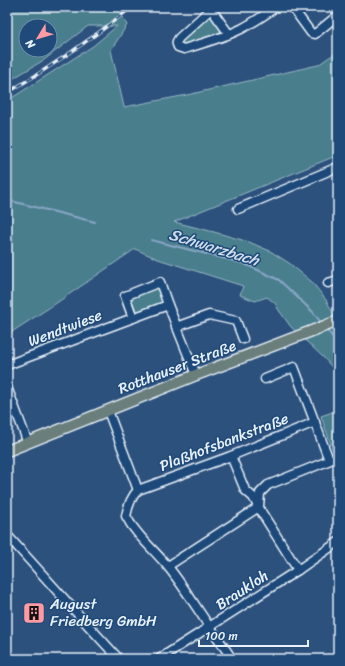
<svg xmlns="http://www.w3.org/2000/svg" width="345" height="666" font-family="Sriracha,sans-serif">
<rect width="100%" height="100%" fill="#2d517d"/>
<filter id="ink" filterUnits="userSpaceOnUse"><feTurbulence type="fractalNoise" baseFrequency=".025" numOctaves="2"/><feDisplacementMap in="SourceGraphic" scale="8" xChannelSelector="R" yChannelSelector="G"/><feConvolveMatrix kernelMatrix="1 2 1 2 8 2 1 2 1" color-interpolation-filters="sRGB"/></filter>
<g filter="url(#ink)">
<g fill="#497e8d" stroke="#98b8c2" fill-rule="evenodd">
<path d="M7 7H118L117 8 127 25 111 50 124 107 187 95 318 65 328 58 338 52V155L174 222 214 232 249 242 270 251 289 263 312 282 326 300 338 322V374L323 357 291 327 278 309 275 303 267 297 255 301 240 295 243 286 158 259 135 249 55 304 7 335V101L93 46 117 26H88L44 60 7 82ZM26 26H50V50H26Z"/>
<polygon points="209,16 212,16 222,32 184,45 181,44 180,42"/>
<polygon points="157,287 164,303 137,313 131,297"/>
<polygon points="338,410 338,451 334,453 321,416"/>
</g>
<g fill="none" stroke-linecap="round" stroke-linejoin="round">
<g stroke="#89a7c6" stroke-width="2">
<polyline points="7,200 95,222"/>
<polyline points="151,240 242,263 258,270 279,280 313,312 322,324"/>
<polyline points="326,329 338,344"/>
</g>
<g stroke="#e8f1f8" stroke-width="11">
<g id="minor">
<path d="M213 7 179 38C176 42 176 43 178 47L184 49C203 43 223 38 241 29 253 23 264 15 276 7"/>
<polyline points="292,7 311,33 315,34 338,15"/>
<polyline points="211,9 229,34"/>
<polyline points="238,209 338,167"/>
<polyline points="328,283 338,280"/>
<polyline points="133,318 125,296 160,282 168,305"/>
<polyline points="176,327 209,315 236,321 243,339"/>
<polyline points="7,365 133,318 168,305 196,375"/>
<polyline points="265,379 294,367 329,460"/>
<polyline points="7,387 28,443"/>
<polyline points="108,411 138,490"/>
<polyline points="231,456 245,490 253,497 262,513 298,570"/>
<polyline points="7,535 85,622 119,659"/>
<polyline points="168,566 259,507 260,493 268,485 338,457"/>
<polyline points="159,659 298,570 338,542"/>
<path d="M232 659C225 648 217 637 209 626 196 607 184 587 169 568 155 550 136 536 126 516 128 506 131 497 138 490L231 456 315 422"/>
</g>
</g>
<g stroke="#e8f1f8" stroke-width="13">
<polyline id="major" points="7,451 196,375 338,321"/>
</g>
<use href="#minor" stroke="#1f4a7a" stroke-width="8"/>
<use href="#major" stroke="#6b7f7c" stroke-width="10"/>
<g stroke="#e8f1f8" stroke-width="3.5">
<path id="rail" d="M7 93C51 67 93 38 132 7"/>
</g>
<use href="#rail" stroke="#1f4a7a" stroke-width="2" stroke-dasharray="6" stroke-linecap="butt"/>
</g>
</g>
<defs>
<g id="building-square" transform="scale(1.15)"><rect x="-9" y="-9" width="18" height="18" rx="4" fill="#ff9aa2" stroke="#1f4a7a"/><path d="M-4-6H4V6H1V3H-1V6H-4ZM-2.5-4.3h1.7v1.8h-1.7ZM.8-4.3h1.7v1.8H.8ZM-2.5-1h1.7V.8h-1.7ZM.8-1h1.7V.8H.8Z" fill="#111"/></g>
</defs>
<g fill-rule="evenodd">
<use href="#building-square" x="34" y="613"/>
</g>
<g text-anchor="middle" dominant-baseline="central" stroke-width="3" stroke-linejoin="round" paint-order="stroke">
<g font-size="15" fill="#e8f1f8" stroke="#1f4a7a">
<text transform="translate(65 328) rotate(-21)">Wendtwiese</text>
<text transform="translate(177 367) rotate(-21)">Rotthauser Straße</text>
<text transform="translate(224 442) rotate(-21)">Plaßhofsbankstraße</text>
<text transform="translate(242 590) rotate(-33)">Braukloh</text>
</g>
<g font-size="15" fill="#e8f1f8" stroke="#1f4a7a" text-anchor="start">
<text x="50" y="604">August<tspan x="50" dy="17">Friedberg GmbH</tspan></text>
</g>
<g font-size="16" font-style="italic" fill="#d0deeb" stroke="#1f4a7a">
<text transform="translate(214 247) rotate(17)">Schwarzbach</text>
</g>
</g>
<rect width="345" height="666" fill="none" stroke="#1f4a7a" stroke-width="24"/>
<rect x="12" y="12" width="321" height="642" fill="none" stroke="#e8f1f8" stroke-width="1.5" filter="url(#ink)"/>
<g transform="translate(38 38) rotate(232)"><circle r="19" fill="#1f4a7a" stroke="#6f8dac"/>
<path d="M0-3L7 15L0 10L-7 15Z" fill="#ff9aa2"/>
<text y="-6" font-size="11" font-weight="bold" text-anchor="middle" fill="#e8f1f8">N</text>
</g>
<path d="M199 640v6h109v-6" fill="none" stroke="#e8f1f8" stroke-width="2"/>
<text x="205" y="640" font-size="12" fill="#e8f1f8" stroke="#1f4a7a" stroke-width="3" paint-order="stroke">100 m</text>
</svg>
